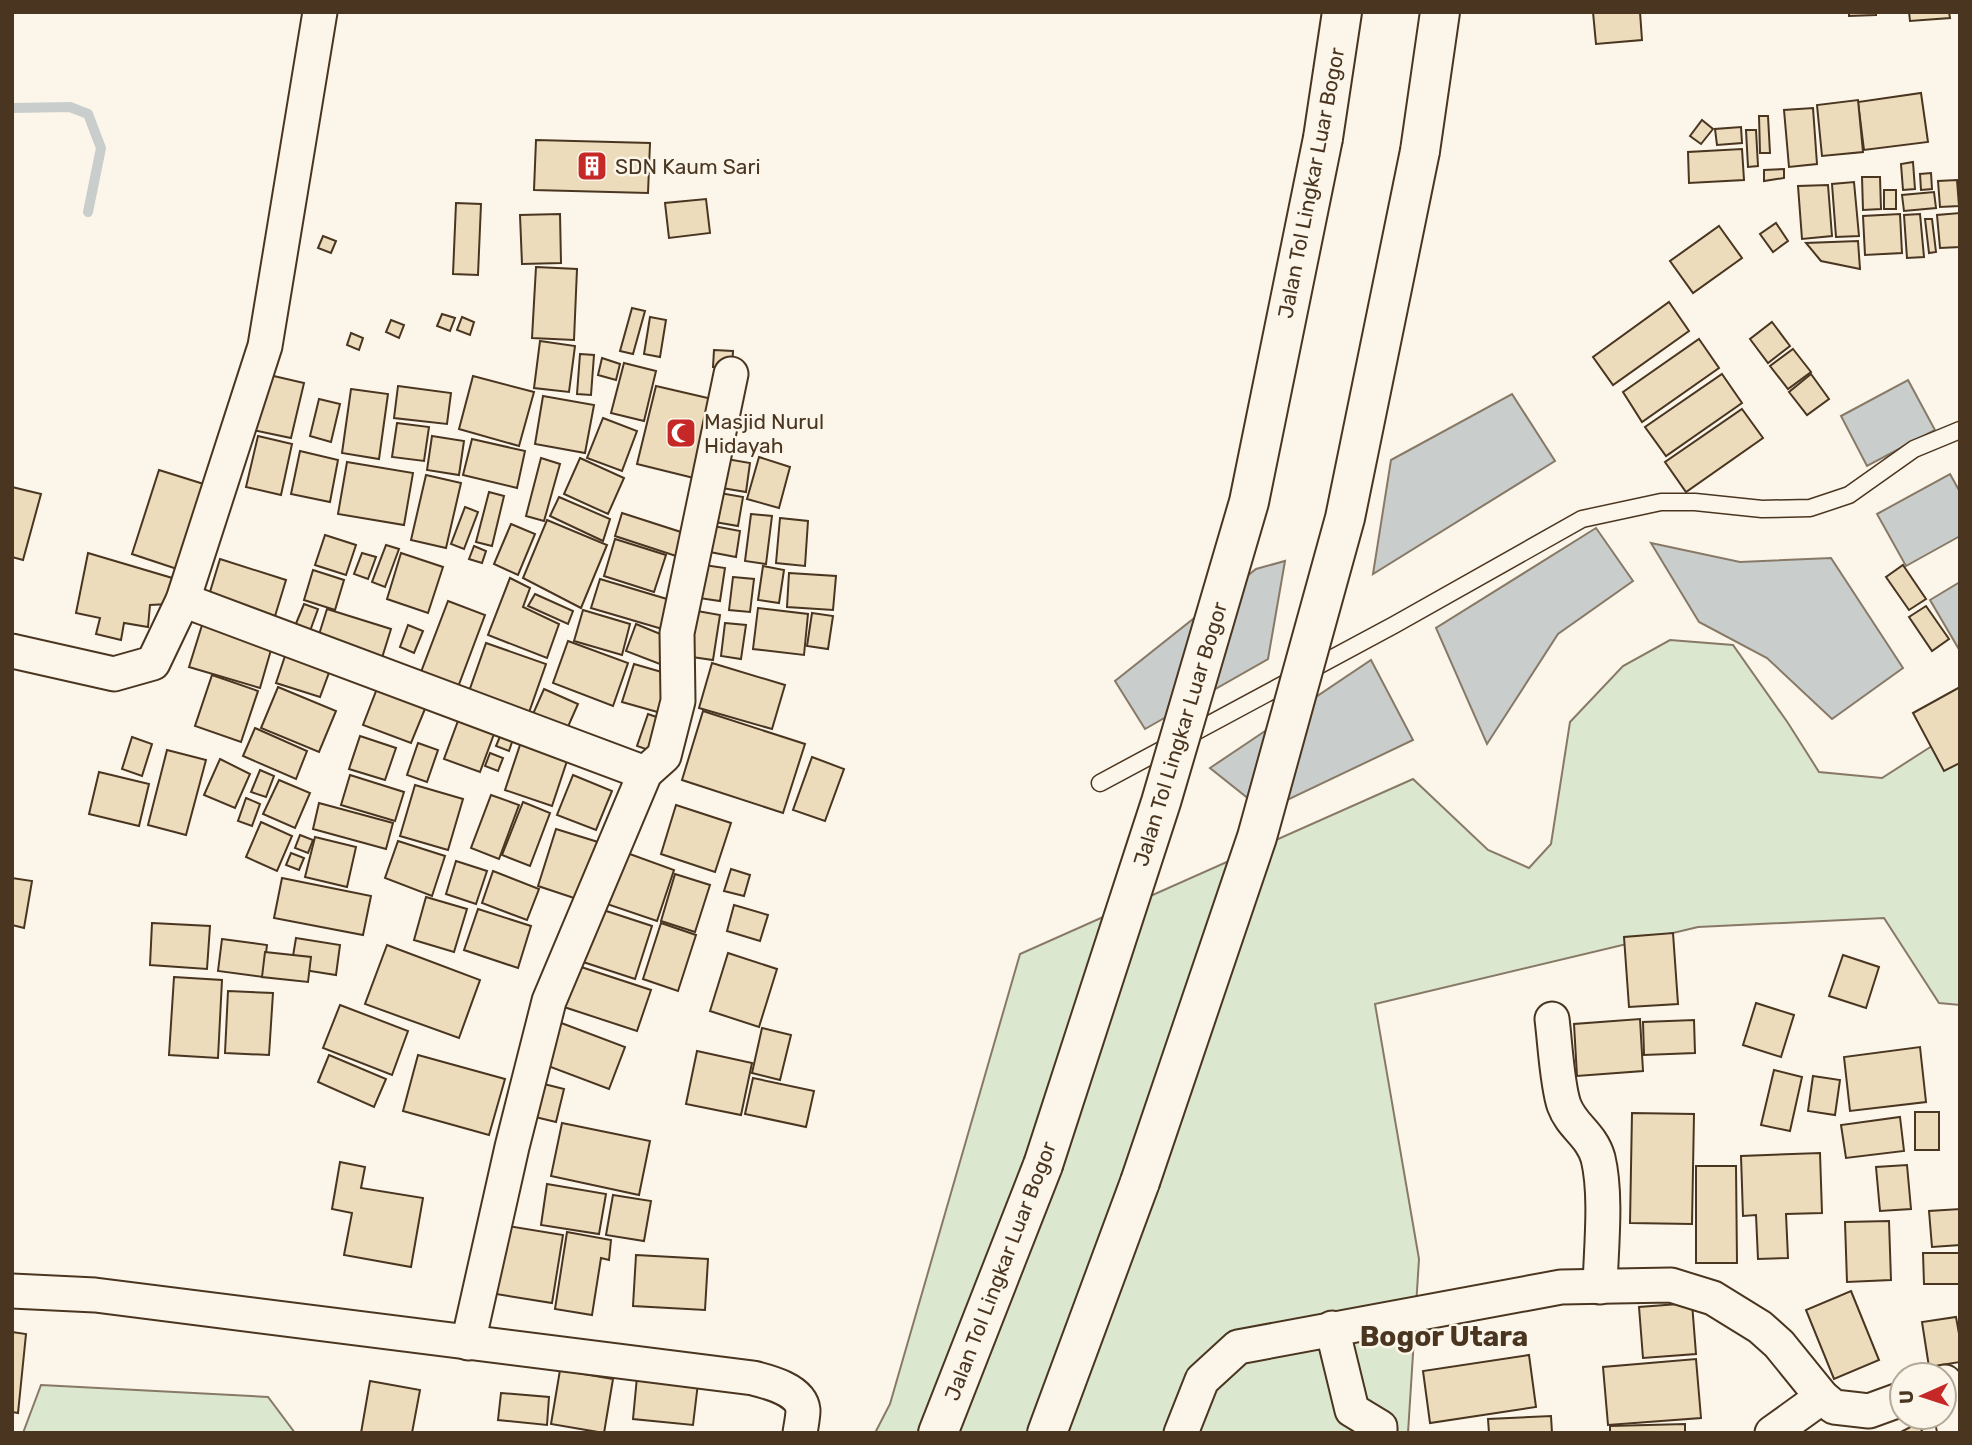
<svg xmlns="http://www.w3.org/2000/svg" width="1972" height="1445" font-family="Rubik,sans-serif">
<rect width="100%" height="100%" fill="#fbf6e9"/>
<g fill="#dce7d0" stroke="#887966" stroke-width="2">
<polygon points="1670,640 1733,645 1788,723 1819,772 1882,778 1960,728 1960,1005 1939,1003 1884,918 1698,927 1375,1004 1419,1259 1408,1433 875,1433 890,1404 1020,954 1413,779 1488,850 1529,868 1551,844 1570,722 1623,666"/>
<polygon points="41,1385 268,1397 295,1433 23,1433"/>
</g>
<g fill="#c9cecd" stroke="#887966" stroke-width="2">
<polygon points="1908,380 1935,430 1867,466 1841,416"/>
<polygon points="1512,394 1555,461 1373,574 1391,460"/>
<polygon points="1950,474 1960,492 1960,536 1906,566 1877,514"/>
<polygon points="1596,528 1633,581 1558,634 1487,744 1436,628"/>
<polygon points="1651,543 1740,562 1831,558 1903,668 1832,719 1767,658 1699,622"/>
<polygon points="1285,561 1268,659 1145,729 1115,681 1256,569"/>
<polygon points="1960,582 1960,651 1930,600"/>
<polygon points="1371,660 1413,740 1264,811 1210,768"/>
</g>
<g fill="none" stroke-linecap="round" stroke-linejoin="round">
<polyline stroke="#c9cecd" stroke-width="10" points="12,108 70,107 88,114 101,148 88,212"/>
</g>
<g fill="#ecdcbc" stroke="#4a3520" stroke-width="2">
<polygon points="1593,12 1640,12 1642,40 1596,44"/>
<polygon points="1849,12 1876,12 1876,15 1849,16"/>
<polygon points="1909,12 1949,12 1950,18 1910,21"/>
<polygon points="1921,93 1928,142 1864,150 1858,102"/>
<polygon points="1858,100 1863,152 1822,156 1817,105"/>
<polygon points="1813,108 1817,164 1789,167 1784,110"/>
<polygon points="1759,116 1768,116 1770,153 1760,153"/>
<polygon points="1702,120 1713,129 1701,144 1690,136"/>
<polygon points="1741,127 1742,143 1717,145 1715,129"/>
<polygon points="1746,130 1756,130 1758,166 1748,167"/>
<polygon points="536,140 650,143 648,193 534,190"/>
<polygon points="1742,149 1744,180 1689,183 1688,152"/>
<polygon points="1913,162 1915,189 1903,190 1901,164"/>
<polygon points="1784,169 1784,178 1764,181 1764,170"/>
<polygon points="1931,173 1932,189 1921,190 1920,174"/>
<polygon points="1862,177 1880,177 1881,209 1863,210"/>
<polygon points="1957,180 1959,206 1940,207 1938,181"/>
<polygon points="1854,182 1859,236 1836,237 1832,184"/>
<polygon points="1828,185 1832,236 1802,239 1798,186"/>
<rect x="1884" y="190" width="12" height="19"/>
<polygon points="1934,192 1936,208 1904,211 1902,195"/>
<polygon points="706,199 710,233 669,238 665,203"/>
<polygon points="456,203 481,204 478,275 453,274"/>
<polygon points="1960,213 1960,247 1940,248 1937,215"/>
<polygon points="560,214 561,263 522,264 520,215"/>
<polygon points="1900,214 1902,253 1865,255 1863,216"/>
<polygon points="1920,214 1924,257 1907,258 1904,215"/>
<polygon points="1925,219 1932,219 1936,252 1929,253"/>
<polygon points="1776,223 1788,241 1773,252 1760,234"/>
<polygon points="1719,226 1742,258 1693,293 1670,261"/>
<polygon points="323,236 336,241 331,253 318,248"/>
<polygon points="1858,241 1860,269 1821,261 1806,243"/>
<polygon points="536,267 577,269 574,340 532,338"/>
<polygon points="1669,302 1689,331 1613,385 1593,357"/>
<polygon points="632,308 645,311 633,354 620,351"/>
<polygon points="442,314 455,318 450,331 437,326"/>
<polygon points="462,317 474,322 470,335 457,330"/>
<polygon points="650,317 666,320 660,357 644,354"/>
<polygon points="391,320 404,325 399,338 386,332"/>
<polygon points="1772,322 1790,346 1768,363 1750,339"/>
<polygon points="351,333 363,338 359,350 347,345"/>
<polygon points="1699,339 1719,368 1642,422 1623,392"/>
<polygon points="540,341 575,346 569,392 534,388"/>
<polygon points="1793,349 1811,372 1788,389 1770,366"/>
<polygon points="714,350 733,351 732,369 713,367"/>
<polygon points="580,354 594,355 591,395 577,394"/>
<polygon points="602,358 620,364 616,380 598,375"/>
<polygon points="624,363 656,371 644,421 611,413"/>
<polygon points="265,374 304,383 291,438 253,430"/>
<polygon points="1722,374 1742,403 1666,456 1645,427"/>
<polygon points="1811,374 1829,399 1807,415 1789,392"/>
<polygon points="473,376 534,392 519,446 459,429"/>
<polygon points="398,386 451,393 447,424 394,418"/>
<polygon points="656,386 725,402 706,481 637,464"/>
<polygon points="351,389 388,394 379,459 342,453"/>
<polygon points="543,396 594,405 585,453 535,444"/>
<polygon points="319,399 340,404 331,442 310,436"/>
<polygon points="1742,409 1763,438 1686,492 1665,462"/>
<polygon points="603,418 637,431 622,471 587,458"/>
<polygon points="397,423 429,427 424,461 392,457"/>
<polygon points="258,436 292,444 281,495 246,487"/>
<polygon points="432,436 464,441 459,475 427,470"/>
<polygon points="472,439 525,451 517,488 463,475"/>
<polygon points="300,451 338,460 330,502 291,494"/>
<polygon points="715,457 750,463 746,492 710,486"/>
<polygon points="759,457 790,467 779,508 747,499"/>
<polygon points="541,458 560,464 544,521 526,516"/>
<polygon points="580,458 624,478 608,514 564,494"/>
<polygon points="347,462 413,473 404,525 338,514"/>
<polygon points="159,470 210,486 183,571 132,554"/>
<polygon points="426,475 461,483 446,548 411,540"/>
<polygon points="12,487 41,494 23,560 12,557"/>
<polygon points="708,491 743,497 738,526 703,520"/>
<polygon points="489,492 504,496 492,546 476,542"/>
<polygon points="559,497 610,519 603,541 550,516"/>
<polygon points="465,507 478,512 464,549 451,544"/>
<polygon points="622,513 684,533 676,556 615,536"/>
<polygon points="751,514 772,516 766,564 745,561"/>
<polygon points="780,518 808,521 805,566 776,563"/>
<polygon points="547,520 607,545 581,608 523,578"/>
<polygon points="511,524 535,534 518,575 494,564"/>
<polygon points="703,524 740,531 736,557 699,550"/>
<polygon points="325,535 356,545 346,575 315,565"/>
<polygon points="615,539 666,555 654,592 604,576"/>
<polygon points="386,545 399,549 385,587 372,582"/>
<polygon points="474,546 486,551 482,563 469,559"/>
<polygon points="88,553 179,580 169,604 150,605 148,627 124,623 121,640 96,634 100,618 76,613"/>
<polygon points="362,553 376,557 368,579 354,574"/>
<polygon points="401,553 443,567 428,613 387,599"/>
<polygon points="220,559 286,580 272,626 206,605"/>
<polygon points="704,565 725,568 720,601 699,598"/>
<polygon points="1903,565 1926,599 1909,610 1886,577"/>
<polygon points="763,566 784,570 779,603 758,600"/>
<polygon points="313,570 344,580 335,610 304,600"/>
<polygon points="789,573 836,576 833,610 787,607"/>
<polygon points="733,577 754,579 750,612 729,610"/>
<polygon points="510,578 530,588 523,607 559,624 547,658 488,635"/>
<polygon points="600,579 677,602 669,631 591,608"/>
<polygon points="535,594 573,611 568,624 528,606"/>
<polygon points="448,601 485,615 458,687 421,672"/>
<polygon points="304,604 318,609 310,631 295,626"/>
<polygon points="1926,606 1949,639 1932,651 1909,617"/>
<polygon points="758,608 808,614 804,655 753,649"/>
<polygon points="327,609 391,629 381,661 317,641"/>
<polygon points="686,609 720,615 713,660 678,655"/>
<polygon points="583,610 630,624 622,655 574,641"/>
<polygon points="812,613 833,616 828,649 807,646"/>
<polygon points="203,622 273,643 260,688 189,667"/>
<polygon points="725,623 746,625 741,659 721,656"/>
<polygon points="636,624 675,640 665,666 626,651"/>
<polygon points="408,625 423,631 414,653 400,647"/>
<polygon points="568,641 628,663 613,706 553,683"/>
<polygon points="486,643 546,664 526,721 466,700"/>
<polygon points="289,644 334,659 320,697 276,683"/>
<polygon points="712,663 785,685 772,729 699,708"/>
<polygon points="634,664 672,675 661,713 622,702"/>
<polygon points="212,675 258,691 241,742 195,726"/>
<polygon points="378,686 427,704 411,743 363,725"/>
<polygon points="278,687 336,711 319,752 261,728"/>
<polygon points="1960,687 1960,763 1944,771 1913,713"/>
<polygon points="544,689 578,704 563,738 529,723"/>
<polygon points="462,710 498,723 480,772 444,759"/>
<polygon points="703,711 805,744 783,813 682,780"/>
<polygon points="648,714 668,721 657,753 637,746"/>
<polygon points="255,728 307,751 296,779 243,756"/>
<polygon points="501,734 513,739 509,751 496,746"/>
<polygon points="360,736 396,748 385,780 349,769"/>
<polygon points="132,737 152,744 142,776 122,769"/>
<polygon points="521,742 568,758 552,806 505,790"/>
<polygon points="418,743 438,750 427,782 407,775"/>
<polygon points="167,750 206,760 186,835 148,825"/>
<polygon points="490,753 503,758 498,771 485,766"/>
<polygon points="812,757 844,769 825,821 793,810"/>
<polygon points="220,759 250,774 235,808 204,795"/>
<polygon points="260,770 274,776 266,797 251,792"/>
<polygon points="99,772 149,784 139,826 89,814"/>
<polygon points="350,775 404,792 395,821 341,805"/>
<polygon points="573,775 612,791 596,830 557,815"/>
<polygon points="279,780 310,793 295,828 263,814"/>
<polygon points="415,785 463,799 448,850 400,836"/>
<polygon points="491,795 519,805 499,859 471,848"/>
<polygon points="246,798 260,804 252,826 238,821"/>
<polygon points="523,802 550,813 530,866 502,855"/>
<polygon points="319,803 393,823 386,849 313,829"/>
<polygon points="676,805 731,823 715,872 661,854"/>
<polygon points="261,822 292,836 277,871 246,857"/>
<polygon points="556,829 598,842 580,900 538,886"/>
<polygon points="300,835 313,840 308,853 295,848"/>
<polygon points="315,837 356,847 347,887 305,877"/>
<polygon points="398,841 445,856 432,896 385,878"/>
<polygon points="616,849 674,870 657,921 598,901"/>
<polygon points="291,853 304,858 299,870 286,865"/>
<polygon points="456,861 487,871 476,904 446,894"/>
<polygon points="731,869 750,875 744,896 724,891"/>
<polygon points="493,871 539,889 527,920 482,903"/>
<polygon points="675,874 710,885 695,932 661,921"/>
<polygon points="12,878 32,881 24,928 12,925"/>
<polygon points="282,878 371,896 363,935 274,918"/>
<polygon points="426,897 467,909 454,952 414,940"/>
<polygon points="734,905 768,915 760,941 727,931"/>
<polygon points="591,906 652,926 635,979 574,959"/>
<polygon points="478,909 531,926 518,968 464,950"/>
<polygon points="152,923 210,926 207,969 150,965"/>
<polygon points="661,923 696,935 678,991 643,979"/>
<polygon points="1673,933 1678,1004 1629,1007 1624,937"/>
<polygon points="296,938 340,945 336,975 291,968"/>
<polygon points="222,939 267,945 263,977 218,971"/>
<polygon points="387,945 480,980 459,1038 365,1004"/>
<polygon points="265,952 311,957 308,982 262,977"/>
<polygon points="728,953 777,969 759,1027 710,1011"/>
<polygon points="1843,955 1879,967 1866,1008 1829,996"/>
<polygon points="575,965 651,990 637,1031 561,1006"/>
<polygon points="174,977 222,980 218,1058 169,1055"/>
<polygon points="228,991 273,993 269,1055 225,1053"/>
<polygon points="1756,1003 1794,1015 1781,1057 1743,1045"/>
<polygon points="340,1005 408,1031 392,1075 323,1048"/>
<polygon points="1640,1019 1643,1071 1577,1076 1574,1024"/>
<polygon points="1694,1020 1695,1053 1644,1055 1643,1022"/>
<polygon points="556,1021 625,1047 609,1089 540,1063"/>
<polygon points="762,1028 791,1035 780,1080 752,1073"/>
<polygon points="1920,1047 1926,1102 1850,1111 1844,1057"/>
<polygon points="697,1051 752,1063 741,1115 686,1104"/>
<polygon points="329,1055 386,1079 374,1107 318,1082"/>
<polygon points="418,1055 505,1079 489,1135 403,1111"/>
<polygon points="1774,1070 1802,1077 1790,1131 1761,1125"/>
<polygon points="1813,1076 1840,1080 1835,1115 1808,1111"/>
<polygon points="753,1078 814,1091 806,1127 745,1114"/>
<polygon points="536,1082 564,1089 556,1122 527,1115"/>
<rect x="1915" y="1112" width="24" height="38"/>
<polygon points="1632,1113 1694,1114 1692,1224 1630,1223"/>
<polygon points="1900,1117 1904,1151 1846,1158 1841,1125"/>
<polygon points="562,1123 650,1141 639,1195 551,1176"/>
<polygon points="1820,1153 1822,1213 1786,1214 1788,1258 1758,1259 1756,1215 1743,1216 1741,1156"/>
<polygon points="340,1162 365,1167 361,1188 423,1198 411,1267 344,1255 352,1213 332,1209"/>
<polygon points="1907,1165 1911,1209 1880,1211 1876,1167"/>
<polygon points="1696,1166 1736,1166 1737,1263 1696,1263"/>
<polygon points="547,1184 606,1194 599,1234 541,1225"/>
<polygon points="613,1195 651,1201 644,1241 606,1235"/>
<polygon points="1960,1209 1960,1245 1932,1247 1929,1211"/>
<polygon points="1889,1221 1891,1280 1847,1282 1845,1222"/>
<polygon points="502,1225 563,1235 552,1303 490,1293"/>
<polygon points="567,1232 611,1240 609,1260 601,1258 592,1315 555,1309"/>
<polygon points="1923,1253 1960,1253 1960,1284 1924,1284"/>
<polygon points="636,1255 708,1259 705,1310 633,1306"/>
<polygon points="1851,1291 1879,1360 1834,1379 1806,1310"/>
<polygon points="1692,1303 1696,1354 1643,1358 1639,1307"/>
<polygon points="1956,1317 1960,1339 1960,1362 1929,1367 1922,1322"/>
<polygon points="12,1332 26,1334 18,1413 12,1412"/>
<polygon points="1529,1355 1536,1407 1430,1423 1423,1371"/>
<polygon points="1696,1359 1701,1418 1608,1425 1603,1367"/>
<polygon points="560,1370 613,1379 604,1433 551,1424"/>
<polygon points="637,1377 698,1383 693,1425 633,1419"/>
<polygon points="370,1381 420,1390 412,1433 361,1433"/>
<polygon points="501,1393 549,1397 547,1425 498,1420"/>
<polygon points="1551,1416 1552,1433 1489,1433 1488,1419"/>
<polygon points="1918,1423 1923,1433 1899,1433"/>
<polygon points="1685,1424 1685,1433 1610,1433 1610,1426"/>
</g>
<g fill="none" stroke-linecap="round" stroke-linejoin="round">
<g stroke="#4a3520" stroke-width="19">
<polyline id="lane" points="1100,783 1394,625 1582,519 1661,502 1695,502 1762,509 1810,508 1849,495 1914,449 1960,430"/>
</g>
<g stroke="#4a3520" stroke-width="37">
<g id="street">
<polyline points="183,600 645,773"/>
<polyline points="12,651 114,674 153,663 183,600 265,346 320,12"/>
<path d="M1552 1019C1555 1042 1557 1085 1564 1105 1572 1127 1591 1134 1598 1158 1607 1195 1601 1249 1600 1287"/>
<path d="M12 1291 95 1295 753 1378C769 1382 801 1390 803 1410 803 1417 801 1426 800 1433"/>
<polyline points="1332,1328 1352,1410 1380,1427 1380,1433"/>
<polyline points="468,1343 512,1147 549,1001 645,773 664,756 678,701 677,633 731,374"/>
<polyline points="1945,1382 1955,1433"/>
<polyline points="1181,1433 1202,1380 1238,1347 1561,1287 1671,1285 1713,1298 1760,1327 1779,1344 1822,1397 1834,1407 1869,1411 1902,1399"/>
<polyline points="1772,1433 1822,1397"/>
</g>
</g>
<g stroke="#4a3520" stroke-width="42">
<g id="highway">
<polyline points="1323,138 1342,12"/>
<polyline points="1420,151 1440,12"/>
<polyline points="938,1433 1043,1165"/>
<polyline points="1047,1433 1140,1182"/>
</g>
</g>
<use href="#lane" stroke="#fbf6e9" stroke-width="16"/>
<use href="#street" stroke="#fbf6e9" stroke-width="33"/>
<use href="#highway" stroke="#fbf6e9" stroke-width="38"/>
<g stroke="#4a3520" stroke-width="42" stroke-linecap="butt">
<g id="highway-bridge">
<polyline points="1043,1165 1161,802 1249,502 1323,138"/>
<polyline points="1140,1182 1257,837 1345,518 1420,151"/>
</g>
</g>
<use href="#highway-bridge" stroke="#fbf6e9" stroke-width="38"/>
</g>
<defs>
<g id="building-square" transform="scale(1.575)"><rect x="-9" y="-9" width="18" height="18" rx="4" fill="#c62828" stroke="#fbf6e9"/><path d="M-4-6H4V6H1V3H-1V6H-4ZM-2.5-4.3h1.7v1.8h-1.7ZM.8-4.3h1.7v1.8H.8ZM-2.5-1h1.7V.8h-1.7ZM.8-1h1.7V.8H.8Z" fill="#fff"/></g>
<g id="mosque-square" transform="scale(1.575)"><rect x="-9" y="-9" width="18" height="18" rx="4" fill="#c62828" stroke="#fbf6e9"/><path d="M3.5-4.9A6 6 0 1 0 3.5 4.9A5 5 0 1 1 3.5-4.9Z" fill="#fff"/></g>
</defs>
<g fill-rule="evenodd">
<use href="#building-square" x="592" y="166"/>
<use href="#mosque-square" x="681" y="433"/>
</g>
<g text-anchor="middle" dominant-baseline="central" stroke-width="5" stroke-linejoin="round" paint-order="stroke">
<g font-size="21" fill="#4a3520" stroke="#fbf6e9" text-anchor="start">
<text x="615" y="166">SDN Kaum Sari</text>
<text x="704" y="421">Masjid Nurul<tspan x="704" dy="24">Hidayah</tspan></text>
</g>
<g font-size="21" fill="#4a3520" stroke="#fbf6e9">
<text transform="translate(1311 183) rotate(-79)">Jalan Tol Lingkar Luar Bogor</text>
<text transform="translate(1180 734) rotate(-73)">Jalan Tol Lingkar Luar Bogor</text>
<text transform="translate(1000 1271) rotate(-69)">Jalan Tol Lingkar Luar Bogor</text>
</g>
<g font-size="28" font-weight="bold" fill="#4a3520" stroke="#fbf6e9">
<text x="1444" y="1336">Bogor Utara</text>
</g>
</g>
<rect width="1972" height="1445" fill="none" stroke="#4a3520" stroke-width="28"/>
<g transform="translate(1923 1396) rotate(267)"><circle r="33" fill="#fbf6e9" stroke="#b4a999" stroke-width="2"/>
<path d="M0-5L12 26L0 18L-12 26Z" fill="#c62828"/>
<text y="-10" font-size="19" font-weight="bold" text-anchor="middle" fill="#4a3520">U</text>
</g>
</svg>
